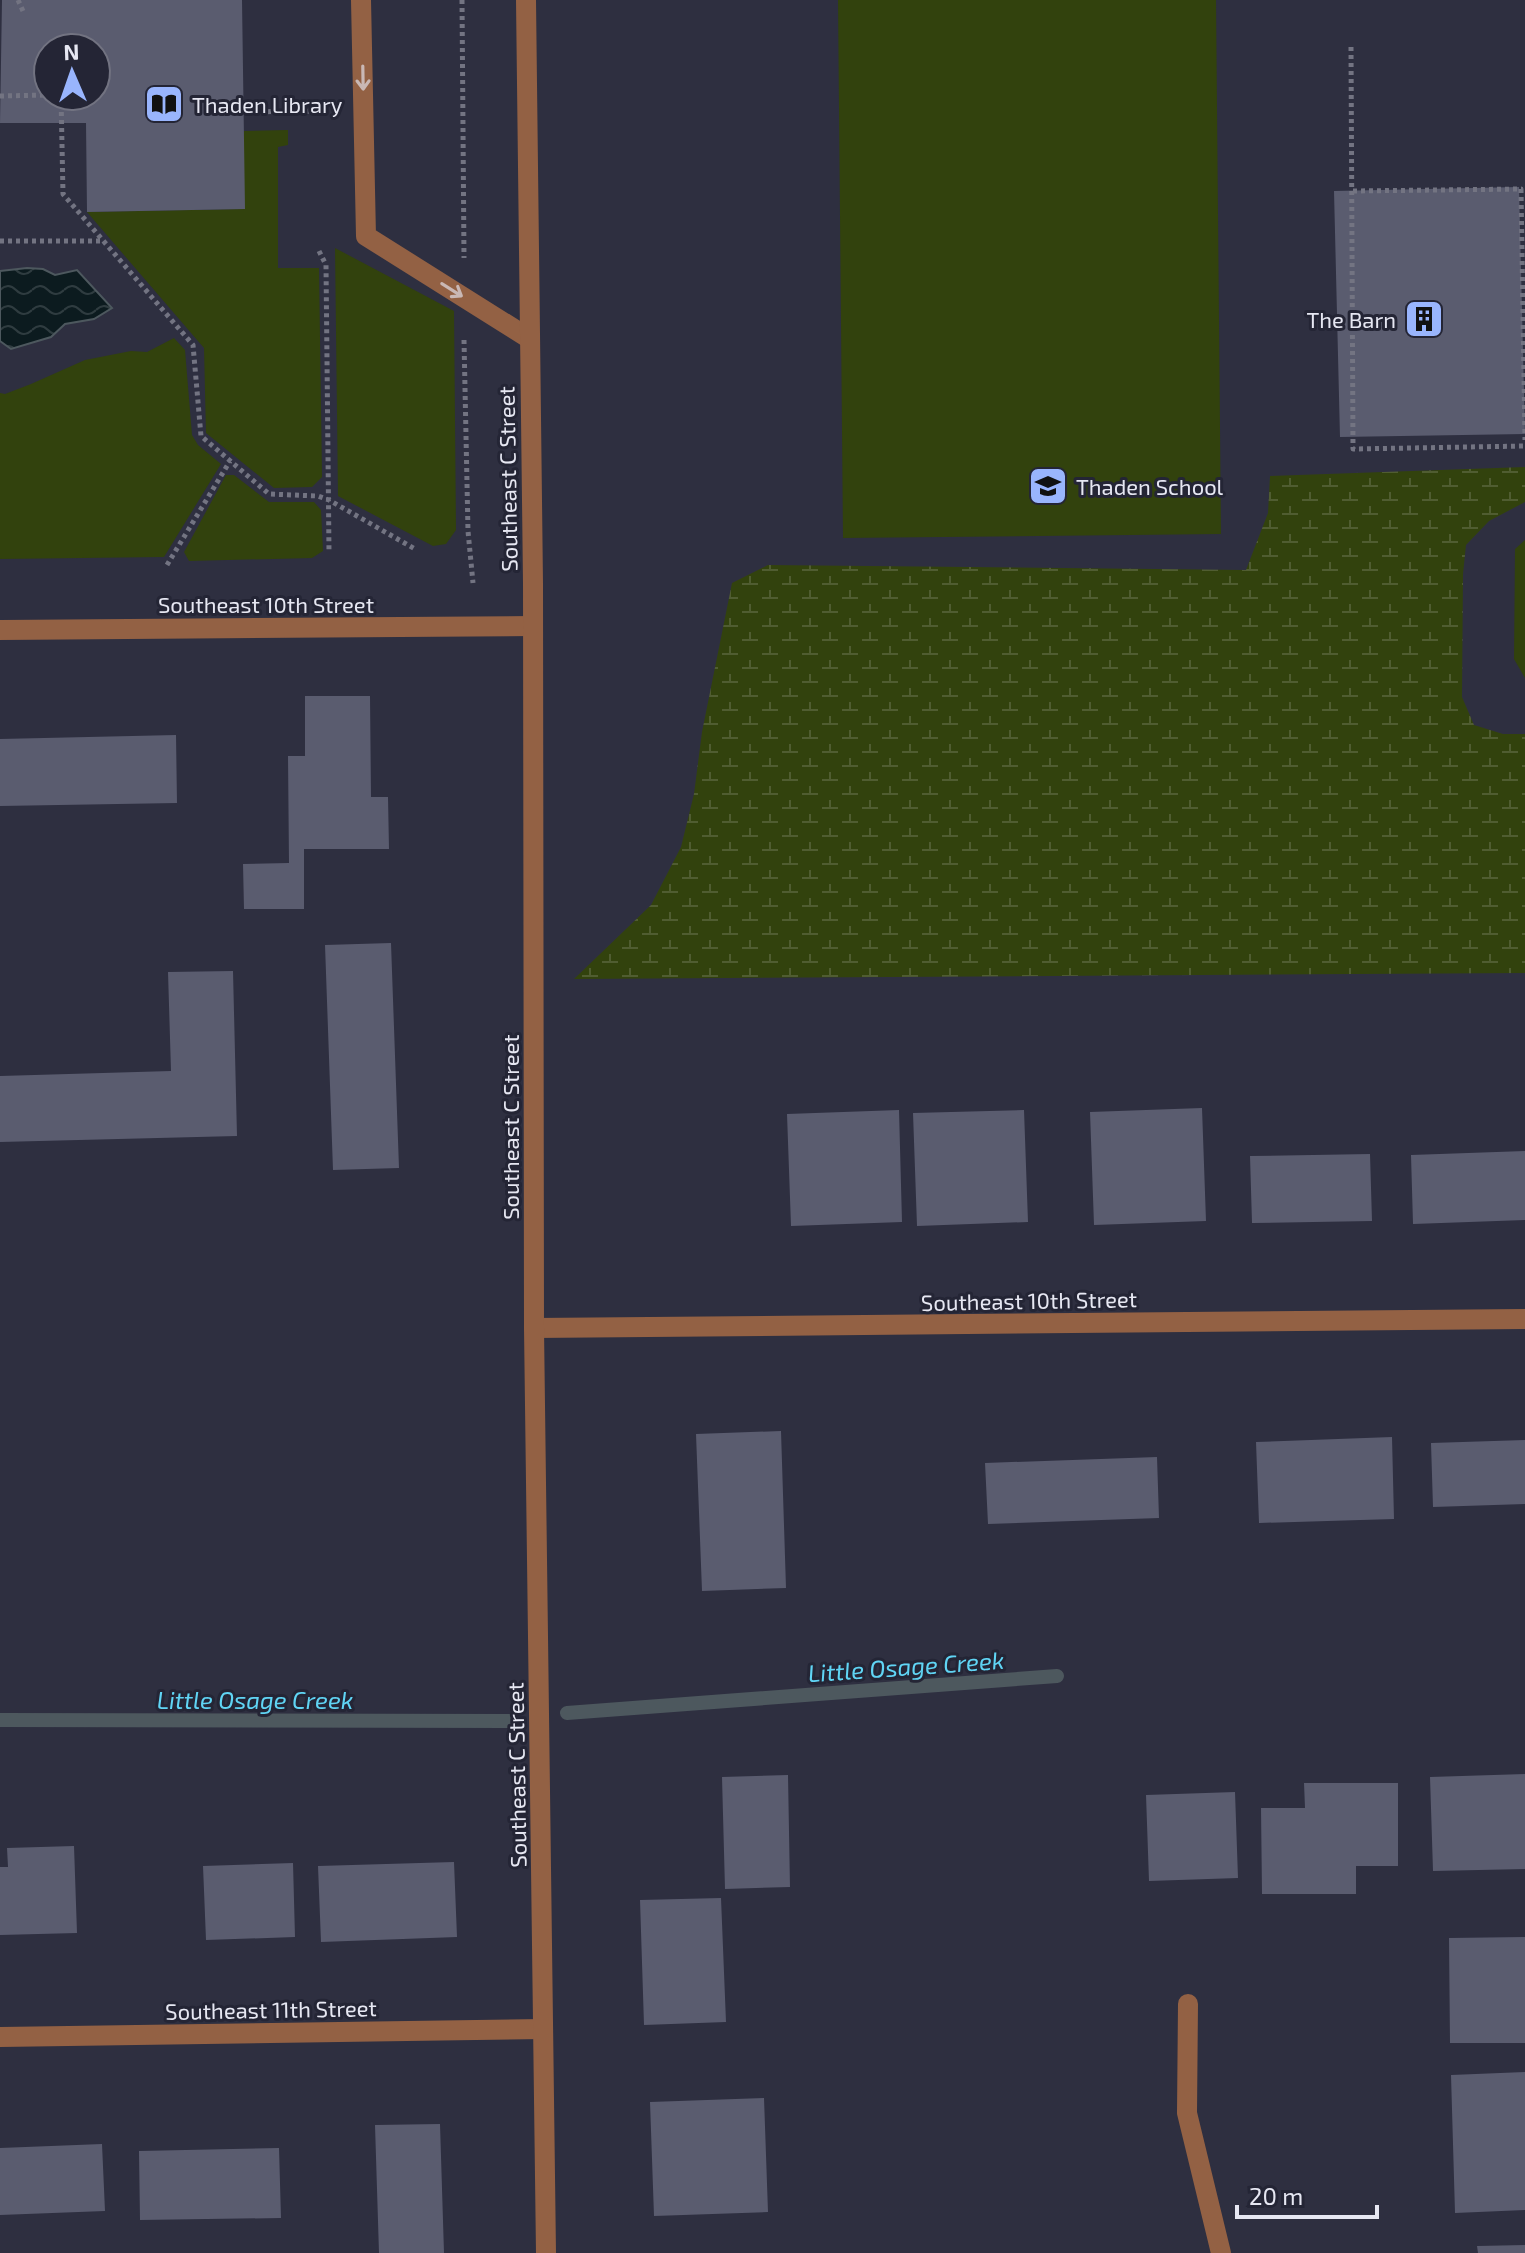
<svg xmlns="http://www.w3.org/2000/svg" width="1525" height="2253" viewBox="0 0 1525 2253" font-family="'Exo 2',sans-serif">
<defs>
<pattern id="wetland-marsh" width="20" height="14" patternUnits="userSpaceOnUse" patternTransform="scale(2)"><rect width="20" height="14" fill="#32420d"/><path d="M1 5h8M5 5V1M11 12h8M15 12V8" fill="none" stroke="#505d31"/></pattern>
<pattern id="water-waves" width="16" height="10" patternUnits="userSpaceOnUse" patternTransform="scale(2)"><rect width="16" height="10" fill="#0c1b1f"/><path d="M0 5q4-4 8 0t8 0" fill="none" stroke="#2f3c40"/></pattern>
</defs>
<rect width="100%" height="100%" fill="#2e2f40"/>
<path fill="#32420d" d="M 838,0 L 1216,0 L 1221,534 L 843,538 Z
M 288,130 L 288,145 L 278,147 L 278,268 L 319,268 L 322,477 L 312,487 L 274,488 L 206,433 L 204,348 L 87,212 L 244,209 L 244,131 Z
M 335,248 L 454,311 L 456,530 L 446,544 L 433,546 L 338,496 Z
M 174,338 L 185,350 L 192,435 L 198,445 L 221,464 L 164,557 L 0,559 L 0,393 L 5,394 L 31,384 L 85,360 L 131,351 L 147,352 Z
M 226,475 L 234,475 L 269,502 L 314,502 L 321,510 L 323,551 L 312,558 L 189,561 L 184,552 Z
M 1525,540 L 1525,678 L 1514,659 L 1515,549 Z"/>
<path fill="url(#wetland-marsh)" d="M 1525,467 L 1525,502 L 1489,521 L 1466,545 L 1463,574 L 1462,697 L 1474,725 L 1503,734 L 1525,734 L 1525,973 L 574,979 L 651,905 L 681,847 L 694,794 L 702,732 L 732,583 L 768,565 L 1246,570 L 1268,513 L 1270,476 Z"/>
<path fill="url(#water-waves)" stroke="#4d585e" stroke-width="2" d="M 27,268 L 43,269 L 55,275 L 77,270 L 112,308 L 94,319 L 65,324 L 51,337 L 11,349 L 0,341 L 0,271 Z"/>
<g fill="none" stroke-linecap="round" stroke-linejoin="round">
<path stroke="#4d585e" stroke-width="14" d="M 567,1713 L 1057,1676
M 0,1720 L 510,1721"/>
</g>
<path fill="#5a5c6f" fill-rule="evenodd" d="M 2,0 L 242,0 L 245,209 L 87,212 L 86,123 L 0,123 ZM 48,48 L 96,48 L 96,96 L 48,96 Z
M 1519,187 L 1525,434 L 1340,437 L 1334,191 Z
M 305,696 L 370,696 L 371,797 L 388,797 L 389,849 L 304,849 L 304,909 L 244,909 L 243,864 L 289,863 L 288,756 L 305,756 Z
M 176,735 L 177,803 L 0,806 L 0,739 Z
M 391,943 L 399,1168 L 333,1170 L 325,945 Z
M 233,971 L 237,1136 L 0,1142 L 0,1076 L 171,1071 L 168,972 Z
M 1202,1108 L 1206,1221 L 1094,1225 L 1090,1112 Z
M 899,1110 L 902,1222 L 791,1226 L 787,1114 Z
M 1024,1110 L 1028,1222 L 917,1226 L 913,1113 Z
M 1525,1151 L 1525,1220 L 1413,1224 L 1411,1155 Z
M 1370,1154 L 1372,1221 L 1252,1223 L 1250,1156 Z
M 781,1431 L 786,1588 L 702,1591 L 696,1434 Z
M 1392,1437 L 1394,1519 L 1259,1523 L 1256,1442 Z
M 1525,1440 L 1525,1504 L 1433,1507 L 1431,1443 Z
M 1157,1457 L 1159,1518 L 988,1524 L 985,1463 Z
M 1525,1774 L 1525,1869 L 1433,1871 L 1430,1777 Z
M 788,1775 L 790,1887 L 725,1889 L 722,1777 Z
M 1304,1783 L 1398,1783 L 1398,1866 L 1356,1866 L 1356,1894 L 1262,1894 L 1261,1808 L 1305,1808 Z
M 1235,1792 L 1238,1878 L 1149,1881 L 1146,1795 Z
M 74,1846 L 77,1933 L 0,1935 L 0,1867 L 8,1867 L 7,1848 Z
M 454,1862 L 457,1937 L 321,1942 L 318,1866 Z
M 293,1863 L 295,1937 L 206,1940 L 203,1866 Z
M 721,1898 L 726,2022 L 644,2025 L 640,1900 Z
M 1525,1937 L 1525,2043 L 1450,2043 L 1449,1938 Z
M 1525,2072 L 1525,2210 L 1455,2213 L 1451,2075 Z
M 764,2098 L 768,2212 L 654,2216 L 650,2102 Z
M 440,2124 L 444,2253 L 379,2253 L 375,2125 Z
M 102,2144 L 105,2211 L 0,2215 L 0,2148 Z
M 279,2148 L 281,2218 L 140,2220 L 139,2151 Z
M 1525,2245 L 1525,2253 L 1478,2253 L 1477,2246 Z"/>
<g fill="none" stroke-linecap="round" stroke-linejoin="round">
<path stroke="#737482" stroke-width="5" stroke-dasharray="4 4" stroke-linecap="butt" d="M 18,0 L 23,11
M 462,0 L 464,258
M 1351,47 L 1353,449 L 1525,446
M 0,96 L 48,95
M 61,96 L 63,194 L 193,345 L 201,436 L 269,494 L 318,496 L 329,500 L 415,549
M 243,112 L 317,111
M 1353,191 L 1521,189 L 1525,440
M 0,241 L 102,241
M 319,251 L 326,265 L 329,551
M 464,340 L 468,531 L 473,583
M 167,565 L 230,461"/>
<path stroke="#936144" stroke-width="20" d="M 361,0 L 366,236 L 530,339"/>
<path stroke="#936144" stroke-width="20" d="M 0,630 L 533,626
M 534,1328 L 1525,1319
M 1188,2004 L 1187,2113 L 1221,2253
M 0,2037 L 543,2029"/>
<path stroke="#936144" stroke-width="20" d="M 526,0 L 533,583 L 534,1328 L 546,2253"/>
</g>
<defs><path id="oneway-shaft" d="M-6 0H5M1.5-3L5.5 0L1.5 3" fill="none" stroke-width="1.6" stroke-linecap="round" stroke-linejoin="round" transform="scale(2)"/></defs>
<g stroke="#c9b8b5">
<use href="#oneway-shaft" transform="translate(363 78) rotate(89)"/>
<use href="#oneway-shaft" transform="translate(452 290) rotate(32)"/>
</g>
<defs>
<symbol id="library-square" viewBox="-11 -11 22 22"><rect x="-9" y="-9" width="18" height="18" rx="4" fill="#99b5fd" stroke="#242535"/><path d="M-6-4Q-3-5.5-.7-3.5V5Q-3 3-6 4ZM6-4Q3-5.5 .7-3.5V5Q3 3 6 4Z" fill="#111"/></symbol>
<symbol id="building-square" viewBox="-11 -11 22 22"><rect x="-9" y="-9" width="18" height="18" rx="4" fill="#99b5fd" stroke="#242535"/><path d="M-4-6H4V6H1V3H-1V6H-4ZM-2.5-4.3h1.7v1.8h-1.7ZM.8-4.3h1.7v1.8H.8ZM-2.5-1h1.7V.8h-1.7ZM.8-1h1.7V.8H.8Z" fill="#111"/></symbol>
<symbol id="school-square" viewBox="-11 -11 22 22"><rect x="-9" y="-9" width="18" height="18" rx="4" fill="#99b5fd" stroke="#242535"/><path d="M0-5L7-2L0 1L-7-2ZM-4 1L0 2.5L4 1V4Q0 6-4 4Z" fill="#111"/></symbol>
</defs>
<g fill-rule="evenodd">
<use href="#library-square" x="142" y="82" width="44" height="44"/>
<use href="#building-square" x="1402" y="297" width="44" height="44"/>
<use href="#school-square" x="1026" y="464" width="44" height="44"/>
</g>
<g text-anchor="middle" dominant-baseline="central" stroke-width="6" stroke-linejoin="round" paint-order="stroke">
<g font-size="22" fill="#e6e7f2" stroke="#242535" text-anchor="start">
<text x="192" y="104">Thaden Library</text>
<text x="1396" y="319" text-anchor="end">The Barn</text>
<text x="1076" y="486">Thaden School</text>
</g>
<g font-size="22" fill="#e6e7f2" stroke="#242535">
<text transform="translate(507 479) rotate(-91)">Southeast C Street</text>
<text x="266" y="604">Southeast 10th Street</text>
<text transform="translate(510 1127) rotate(-90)">Southeast C Street</text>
<text transform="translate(1029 1300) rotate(-1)">Southeast 10th Street</text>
<text transform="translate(516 1775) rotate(-91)">Southeast C Street</text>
<text transform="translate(271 2009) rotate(-1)">Southeast 11th Street</text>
</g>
<g font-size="24" font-style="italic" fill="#60d5f5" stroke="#242535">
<text transform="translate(906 1666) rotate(-4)">Little Osage Creek</text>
<text x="255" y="1699">Little Osage Creek</text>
</g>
</g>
<g transform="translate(72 72) rotate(358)"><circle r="38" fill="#242535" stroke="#727381" stroke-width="2"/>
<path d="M0-6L14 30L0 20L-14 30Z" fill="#99b5fd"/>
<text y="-12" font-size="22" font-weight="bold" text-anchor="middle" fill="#e6e7f2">N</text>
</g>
<path d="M1237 2205v12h140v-12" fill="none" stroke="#e6e7f2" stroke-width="4"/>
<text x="1249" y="2205" font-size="24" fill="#e6e7f2" stroke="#242535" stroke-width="6" paint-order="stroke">20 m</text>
</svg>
